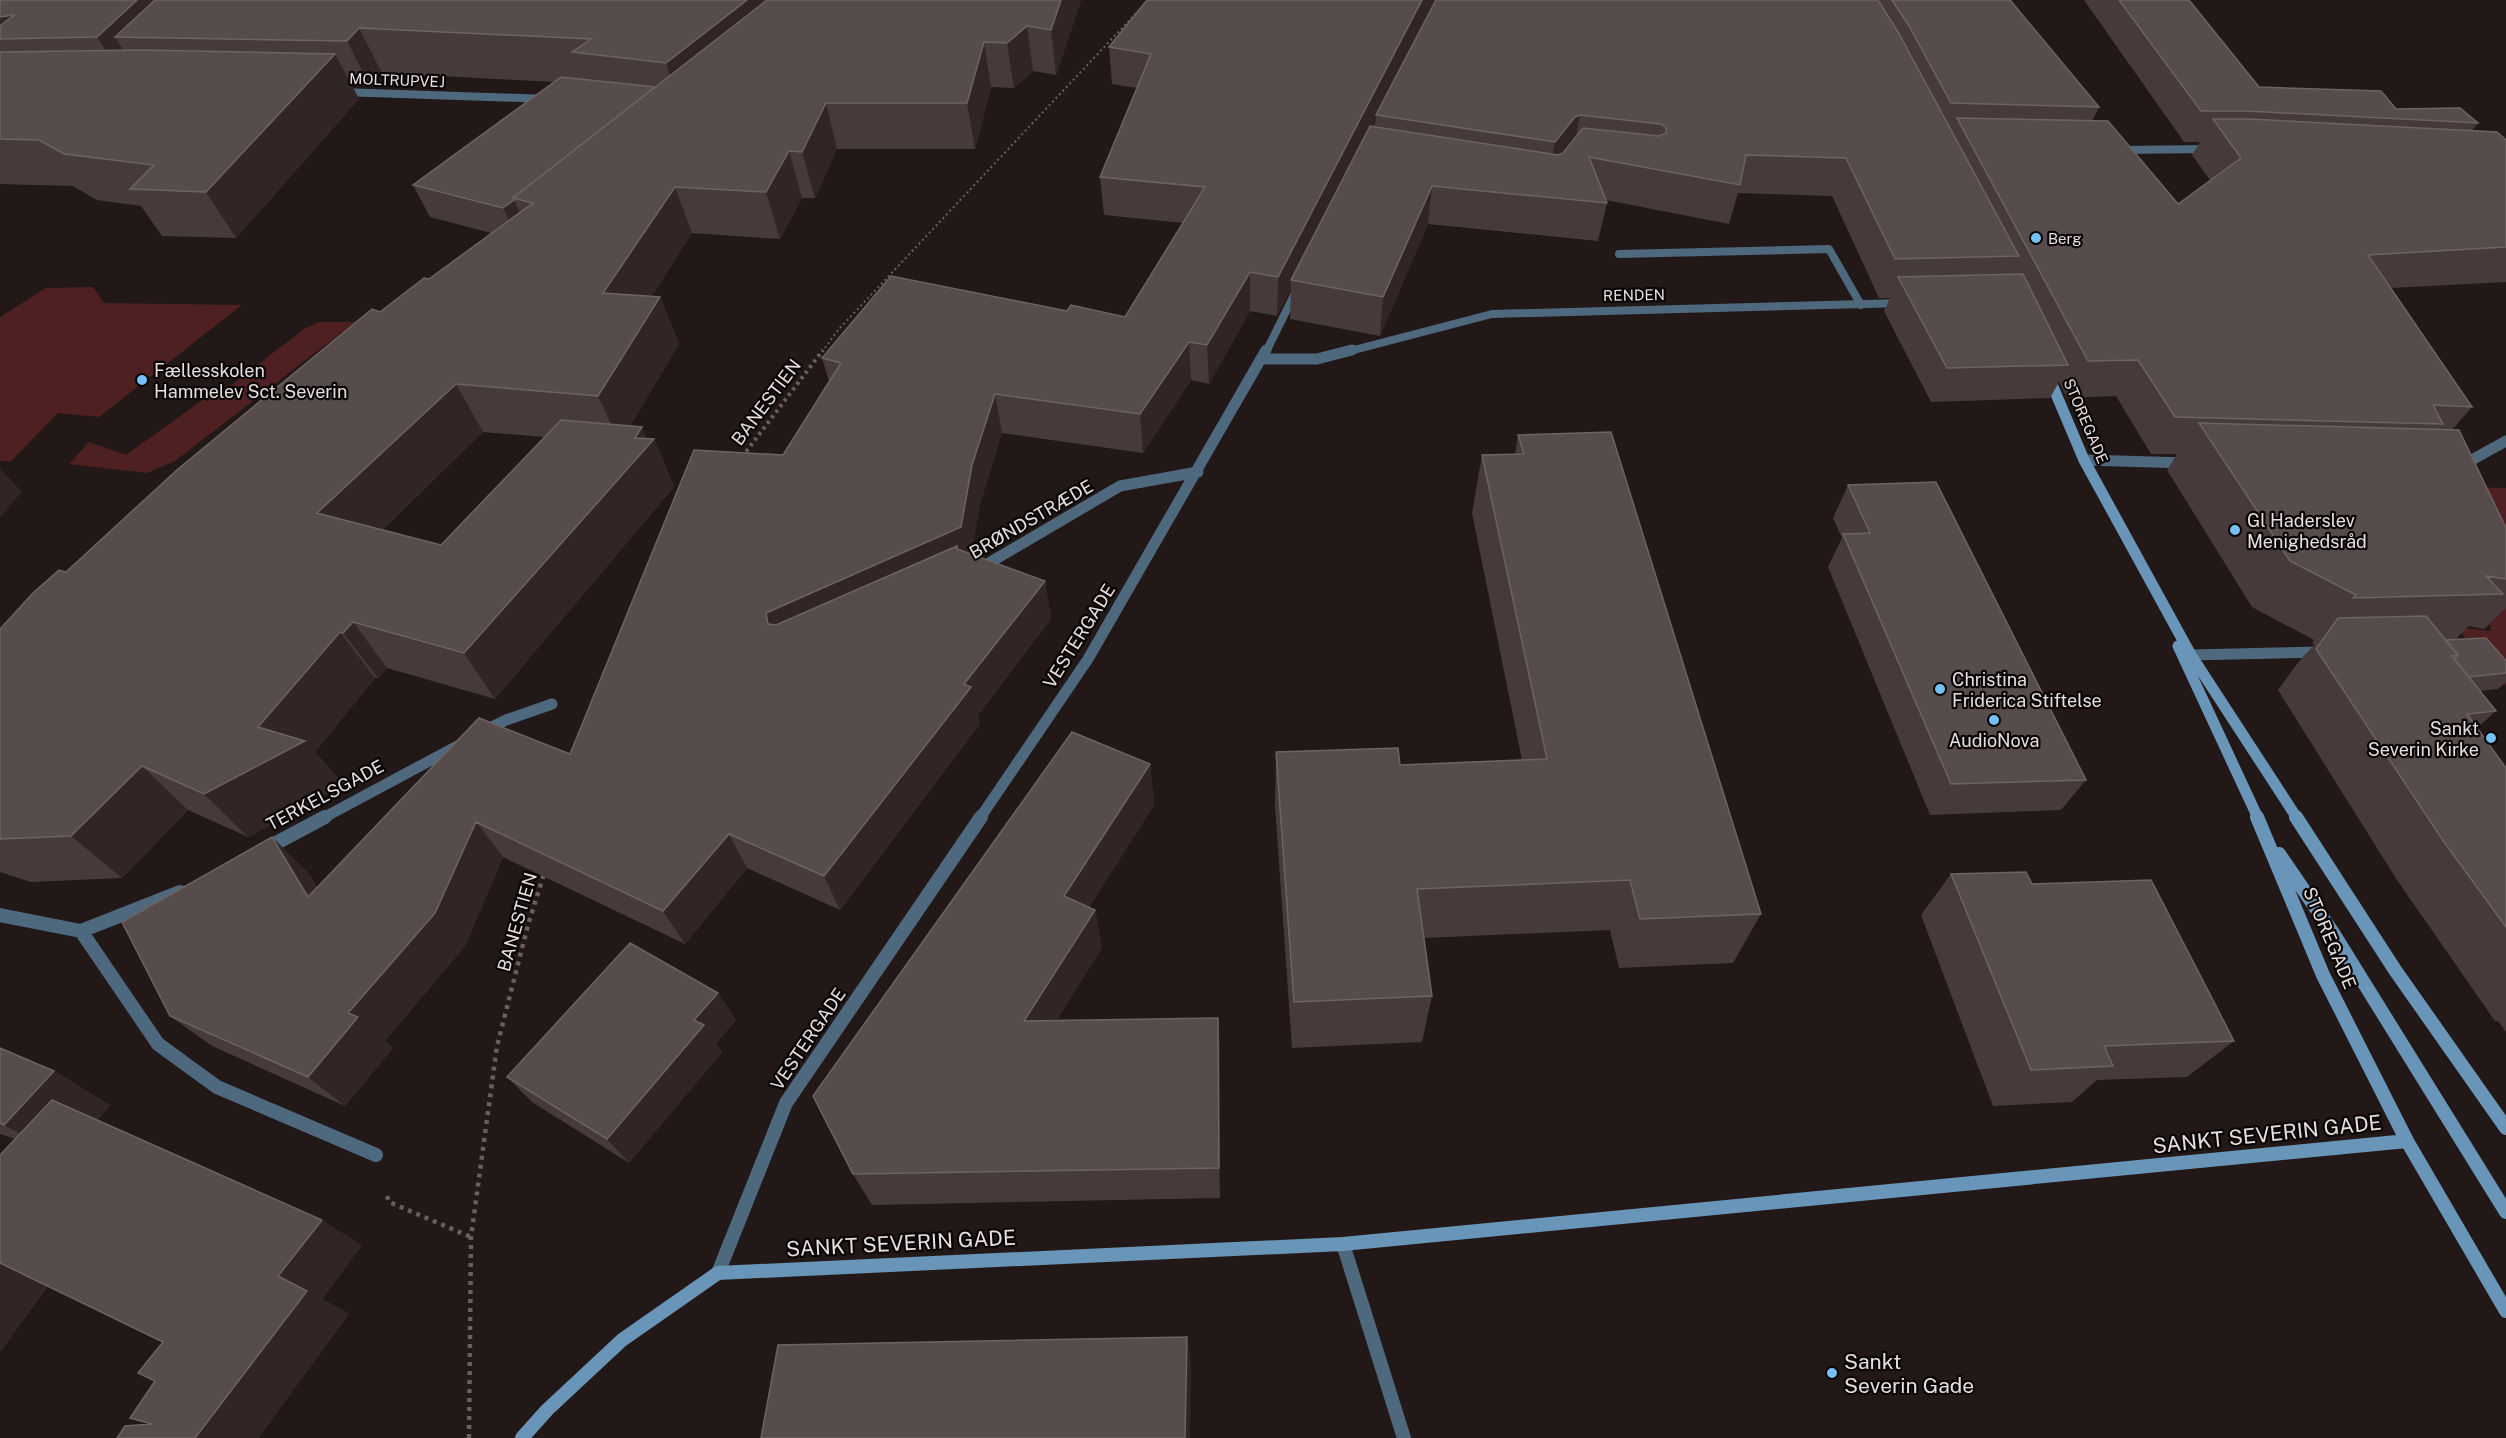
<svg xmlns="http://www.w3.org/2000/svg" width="2506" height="1438" viewBox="0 0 2506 1438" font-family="'Public Sans',sans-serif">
<rect width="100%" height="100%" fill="#231818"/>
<path fill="#4e2021" d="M 93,287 L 104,303 L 242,305 L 99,417 L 58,413 L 11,461 L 0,461 L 0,317 L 46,288 Z
M 319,322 L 355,322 L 175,461 L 147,473 L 69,464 L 89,442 L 126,455 L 219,388 L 225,390 L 304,329 Z
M 2429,486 L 2506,488 L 2506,686 L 2456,627 L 2492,631 Z"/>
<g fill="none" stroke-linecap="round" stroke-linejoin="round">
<path stroke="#695f5f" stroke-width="2" stroke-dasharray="2 3" stroke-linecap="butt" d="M 822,352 L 838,330 L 1139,10"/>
<path stroke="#695f5f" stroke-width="4" stroke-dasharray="3 4" stroke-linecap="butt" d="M 742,457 L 823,350"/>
<path stroke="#695f5f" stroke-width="4.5" stroke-dasharray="4 5" stroke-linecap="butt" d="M 387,1196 L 389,1202 L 471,1237
M 469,1438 L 471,1237 L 497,1046 L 528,925 L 544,874"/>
<path stroke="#4e697e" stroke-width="8" d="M 2118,150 L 2212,149
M 1619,254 L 1829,249 L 1861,305"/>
<path stroke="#4e697e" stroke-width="11" d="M 2084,460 L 2187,463
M 2459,467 L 2506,441
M 2191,655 L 2322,652"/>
<path stroke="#4e697e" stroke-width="8" d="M 341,92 L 549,99
M 1266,352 L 1297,289
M 1346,352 L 1492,314 L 1903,303"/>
<path stroke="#4e697e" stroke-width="11" d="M 1262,359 L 1317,359 L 1352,350
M 977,570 L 1120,486 L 1198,472
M 482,732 L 506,720 L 552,704
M 323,818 L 461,744
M 980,818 L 1088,659 L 1266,350"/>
<path stroke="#4e697e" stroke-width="14" d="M 265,849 L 325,817
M 0,915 L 81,931 L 158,1044 L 217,1087 L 376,1155
M 81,931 L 180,892
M 1343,1244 L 1404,1438
M 718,1273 L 786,1103 L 981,817"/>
<path stroke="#6996b8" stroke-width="11" d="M 2048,375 L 2084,460 L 2191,655 L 2297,818
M 2178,646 L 2258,818"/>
<path stroke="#6996b8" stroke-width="14" d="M 2257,817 L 2323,975 L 2407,1141 L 2506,1311
M 2296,817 L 2395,970 L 2506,1128
M 2279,854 L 2333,933 L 2506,1212
M 522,1438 L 547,1410 L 622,1340 L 718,1273 L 1343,1244 L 2407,1141"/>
</g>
<path fill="#463a3a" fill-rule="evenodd" d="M 0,0 L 1081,0 L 1056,75 L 1033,71 L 1014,88 L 991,87 L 975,149 L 837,149 L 815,198 L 802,198 L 780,239 L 692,233 L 652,296 L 660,297 L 679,344 L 630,426 L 647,439 L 654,439 L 674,487 L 495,699 L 387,668 L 378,678 L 375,678 L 315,752 L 344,785 L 248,837 L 188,810 L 122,878 L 31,882 L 0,872 L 0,629 L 66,572 L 380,312 L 429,279 L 491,233 L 430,217 L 413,185 L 555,82 L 382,73 L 370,86 L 352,86 L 359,99 L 236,238 L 162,236 L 141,206 L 97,200 L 73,186 L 0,184 ZM 483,432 L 545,437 L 441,545 L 382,530 Z
M 1147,0 L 2010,0 L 2099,107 L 2092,121 L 2178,204 L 2210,180 L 2192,155 L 2200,142 L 2184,142 L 2084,0 L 2189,0 L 2259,87 L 2478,123 L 2472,131 L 2506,140 L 2506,282 L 2391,288 L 2472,407 L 2452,430 L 2506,528 L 2506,608 L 2484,629 L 2469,626 L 2456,639 L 2506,661 L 2506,682 L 2498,689 L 2480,691 L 2496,711 L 2477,728 L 2506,768 L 2506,1032 L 2498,1021 L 2495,1021 L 2397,880 L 2278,690 L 2300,660 L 2315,644 L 2312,644 L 2314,640 L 2252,607 L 2167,470 L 2177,454 L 2151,454 L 2116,396 L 2067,398 L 2059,382 L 2050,398 L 1931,402 L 1884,311 L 1890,298 L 1879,298 L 1832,196 L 1738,193 L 1729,224 L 1606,200 L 1607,203 L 1598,241 L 1428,224 L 1380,336 L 1290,319 L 1291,289 L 1277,316 L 1250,311 L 1209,384 L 1191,380 L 1143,453 L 1002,433 L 980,504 L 971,554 L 1045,581 L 1051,619 L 978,715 L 980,724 L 840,910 L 747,868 L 685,944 L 503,857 L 465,946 L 385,1041 L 393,1048 L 345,1106 L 212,1046 L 170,1016 L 307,871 L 317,887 L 570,754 L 783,455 L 829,381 L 822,358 L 1067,311 L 1125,317 L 1183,223 L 1104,215 L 1100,177 L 1137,88 L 1112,84 L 1109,47 Z
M 1518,435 L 1761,914 L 1733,963 L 1619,968 L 1610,930 L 1424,938 L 1432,996 L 1422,1042 L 1292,1048 L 1275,806 L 1276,752 L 1400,765 L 1522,760 L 1472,513 L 1482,455 L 1515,455 Z
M 1848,485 L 2086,780 L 2061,810 L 1930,815 L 1828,567 L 1842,538 L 1833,518 Z
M 1150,764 L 1154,805 L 1089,907 L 1095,910 L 1102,948 L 1056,1021 L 1218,1018 L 1220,1053 L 1220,1198 L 872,1205 L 853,1174 Z
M 1951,874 L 2032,884 L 2234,1041 L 2187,1077 L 2097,1080 L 2072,1102 L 1993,1106 L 1921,915 Z
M 718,993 L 736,1020 L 716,1043 L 722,1052 L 629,1163 L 532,1102 L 507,1077 Z
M 0,1048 L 54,1071 L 110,1105 L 97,1120 L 362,1245 L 322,1299 L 349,1314 L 258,1438 L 117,1438 L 149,1424 L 130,1418 L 155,1381 L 163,1342 L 48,1286 L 0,1352 L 0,1155 L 15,1139 L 0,1134 Z"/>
<path fill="#312525" d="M 137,0 L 210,0 L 115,37 L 137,72 L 127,82 L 97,37 Z
M 747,0 L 815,0 L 681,108 L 666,63 Z
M 1061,0 L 1081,0 L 1056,75 L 1051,30 Z
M 1422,0 L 1437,0 L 1376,115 L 1376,121 L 1295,281 L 1291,280 L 1291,289 L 1277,316 L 1278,277 Z
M 14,15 L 0,39 L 0,17 Z
M 1027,26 L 1033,71 L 1014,88 L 1007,43 Z
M 359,28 L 382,73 L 370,86 L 347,41 Z
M 984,42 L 991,87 L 975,149 L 967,103 Z
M 335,54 L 359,99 L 236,238 L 206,192 Z
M 826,103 L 837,149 L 815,198 L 802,152 Z
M 1580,115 L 1573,153 L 1548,180 L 1555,142 L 1575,117 Z
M 789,151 L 802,198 L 780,239 L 766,192 Z
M 1432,186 L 1428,224 L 1380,336 L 1383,297 Z
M 675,187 L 692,233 L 624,340 L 603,293 Z
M 514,200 L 529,233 L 519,241 L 503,208 Z
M 1250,272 L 1250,311 L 1209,384 L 1207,345 Z
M 660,297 L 679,344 L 620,443 L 598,396 Z
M 1189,342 L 1191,380 L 1143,453 L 1140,414 Z
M 456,384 L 483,432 L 351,559 L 317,513 Z
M 995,394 L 1002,433 L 980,504 L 970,565 L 783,661 L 768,624 L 766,613 L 972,465 Z
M 642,427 L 649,444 L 654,439 L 674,487 L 495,699 L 464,653 L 635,438 Z
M 0,468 L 22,492 L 0,517 Z
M 1045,581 L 1051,619 L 978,715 L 980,724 L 840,910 L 824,876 L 964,684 Z
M 353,622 L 387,668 L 378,678 L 343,633 Z
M 340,632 L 375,678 L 315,752 L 344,785 L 248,837 L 204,794 L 258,727 Z
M 1150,764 L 1154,805 L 1072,935 L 1064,896 Z
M 142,766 L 188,810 L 122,878 L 71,836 Z
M 476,822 L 503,857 L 465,946 L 385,1041 L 393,1048 L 345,1106 L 308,1077 L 348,1013 Z
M 729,834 L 747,868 L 685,944 L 663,911 Z
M 272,837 L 307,871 L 343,930 L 308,897 Z
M 1095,910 L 1102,948 L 1034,1057 L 1024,1021 Z
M 718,993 L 736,1020 L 716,1043 L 722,1052 L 629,1163 L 607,1139 L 694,1020 Z
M 1218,1018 L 1220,1053 L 1220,1198 L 1219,1168 Z
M 54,1071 L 110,1105 L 64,1158 L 4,1125 Z
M 322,1220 L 362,1245 L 322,1299 L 349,1314 L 258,1438 L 195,1438 L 278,1276 Z
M 0,1262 L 49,1284 L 0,1352 Z
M 1187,1337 L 1191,1362 L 1190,1438 L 1185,1438 Z"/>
<path fill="#574c4c" stroke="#6e6363" stroke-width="1.5" d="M 0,0 L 137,0 L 97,37 L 0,39 L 0,26 L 14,15 L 0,17 Z
M 155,0 L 747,0 L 666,63 L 572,52 L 591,39 L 359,28 L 347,41 L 115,37 Z
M 767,0 L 1061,0 L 1051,30 L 1027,26 L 1007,43 L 984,42 L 967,103 L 826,103 L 802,152 L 789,151 L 766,192 L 675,187 L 603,293 L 660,297 L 598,396 L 456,384 L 317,513 L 441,545 L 561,420 L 642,427 L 635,438 L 654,439 L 464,653 L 353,622 L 343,633 L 340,632 L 258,727 L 305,741 L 204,794 L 142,766 L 71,836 L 0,839 L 0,629 L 33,593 L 59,570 L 66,572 L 178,469 L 372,309 L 380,312 L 424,278 L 429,279 L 533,203 L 513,198 Z
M 1147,0 L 1422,0 L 1278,277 L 1250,272 L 1207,345 L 1189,342 L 1140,414 L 995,394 L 972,465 L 961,527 L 766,613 L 768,624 L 776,625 L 957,546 L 957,549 L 1045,581 L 964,684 L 971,687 L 824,876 L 729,834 L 663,911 L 476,822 L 435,913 L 348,1013 L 358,1017 L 308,1077 L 170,1016 L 122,922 L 272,837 L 308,897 L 479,718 L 570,754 L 694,450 L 783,455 L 841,363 L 822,358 L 891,276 L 1067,311 L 1071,305 L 1125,317 L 1205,187 L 1100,177 L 1151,54 L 1109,47 Z
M 1436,0 L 1878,0 L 1898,32 L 2019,256 L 1895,259 L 1846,158 L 1746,155 L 1740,185 L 1589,157 L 1607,203 L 1432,186 L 1383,297 L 1291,280 L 1370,126 L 1558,155 L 1563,153 L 1583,128 L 1659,136 L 1666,133 L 1666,127 L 1661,124 L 1580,115 L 1575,117 L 1555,142 L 1376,115 Z
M 1892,0 L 2010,0 L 2099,107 L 1951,103 L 1909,26 Z
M 2119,0 L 2189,0 L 2259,87 L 2381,91 L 2396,109 L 2460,108 L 2478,123 L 2247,111 L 2201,111 Z
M 142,50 L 335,54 L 206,192 L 130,189 L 154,165 L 64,154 L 39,140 L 0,139 L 0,52 Z
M 561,77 L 655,87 L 513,198 L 514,200 L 503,208 L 413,185 Z
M 1957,118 L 2108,121 L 2178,204 L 2241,158 L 2213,119 L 2250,119 L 2497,132 L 2506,140 L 2506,247 L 2368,255 L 2472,407 L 2433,405 L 2443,424 L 2175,417 L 2138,360 L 2088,361 Z
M 2023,274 L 2068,365 L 1947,368 L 1898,277 Z
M 2199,423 L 2459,430 L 2506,528 L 2506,579 L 2486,576 L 2503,594 L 2353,598 L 2356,595 L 2290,561 Z
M 1611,432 L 1761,914 L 1640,919 L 1630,880 L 1417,889 L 1432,996 L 1294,1002 L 1276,752 L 1398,748 L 1400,765 L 1547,759 L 1482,455 L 1524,454 L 1518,435 Z
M 1936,482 L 2086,780 L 1951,784 L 1843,534 L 1870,533 L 1848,485 Z
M 2426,616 L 2458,655 L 2452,656 L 2496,711 L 2467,714 L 2506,768 L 2506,927 L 2444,842 L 2316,649 L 2338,618 Z
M 2486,638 L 2506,661 L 2506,673 L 2469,677 L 2454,659 L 2458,655 L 2445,640 Z
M 1072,732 L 1150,764 L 1064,896 L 1095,910 L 1024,1021 L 1218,1018 L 1219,1168 L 853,1174 L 813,1096 Z
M 2026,872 L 2032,884 L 2151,880 L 2234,1041 L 2104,1046 L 2113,1066 L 2031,1070 L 1951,874 Z
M 630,943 L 718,993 L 694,1020 L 704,1025 L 607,1139 L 507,1077 Z
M 0,1048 L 54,1071 L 4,1125 L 0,1123 Z
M 52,1100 L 322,1220 L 278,1276 L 307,1291 L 195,1438 L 117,1438 L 125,1426 L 152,1424 L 130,1418 L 155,1381 L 138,1373 L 163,1342 L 0,1263 L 0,1155 Z
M 1187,1337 L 1185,1438 L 761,1438 L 778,1345 Z"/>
<g fill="#75c0f6" stroke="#090505" stroke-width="2">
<circle cx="2036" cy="238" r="6"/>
<circle cx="142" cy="380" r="6"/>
<circle cx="2235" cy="530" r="6"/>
<circle cx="1940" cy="689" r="6"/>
<circle cx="1994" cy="720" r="6"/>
<circle cx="2491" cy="738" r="6"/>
<circle cx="1832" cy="1373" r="6"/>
</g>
<g text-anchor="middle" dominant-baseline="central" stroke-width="4.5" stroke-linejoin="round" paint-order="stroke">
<g font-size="15" fill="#e7dfdf" stroke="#090505">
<text transform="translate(397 80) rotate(2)">MOLTRUPVEJ</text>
<text transform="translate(1634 295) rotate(-1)">RENDEN</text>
<text transform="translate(2086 421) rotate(67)">STOREGADE</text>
</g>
<g font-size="15" fill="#e7dfdf" stroke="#090505" text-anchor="start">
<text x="2048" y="238">Berg</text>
</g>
<g font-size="18" fill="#e7dfdf" stroke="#090505" text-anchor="start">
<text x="154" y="370">Fællesskolen<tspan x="154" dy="21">Hammelev Sct. Severin</tspan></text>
<text x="2247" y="520">Gl Haderslev<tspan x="2247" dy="21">Menighedsråd</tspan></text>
<text x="1952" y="679">Christina<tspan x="1952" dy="21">Friderica Stiftelse</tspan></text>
<text x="2479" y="728" text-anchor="end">Sankt<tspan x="2479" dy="21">Severin Kirke</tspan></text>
<text x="1994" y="740" text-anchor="middle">AudioNova</text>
</g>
<g font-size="18" fill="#e7dfdf" stroke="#090505">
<text transform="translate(766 402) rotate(-53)">BANESTIEN</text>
<text transform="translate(1031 519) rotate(-30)">BRØNDSTRÆDE</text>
<text transform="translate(1079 636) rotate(-58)">VESTERGADE</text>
<text transform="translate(325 795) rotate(-28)">TERKELSGADE</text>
<text transform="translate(517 922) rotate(-74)">BANESTIEN</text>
<text transform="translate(2330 938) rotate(67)">STOREGADE</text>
<text transform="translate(808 1039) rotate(-56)">VESTERGADE</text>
</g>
<g font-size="21" fill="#e7dfdf" stroke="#090505">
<text transform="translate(2267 1134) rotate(-6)">SANKT SEVERIN GADE</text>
<text transform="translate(901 1243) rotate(-3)">SANKT SEVERIN GADE</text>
</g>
<g font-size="21" fill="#e7dfdf" stroke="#090505" text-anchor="start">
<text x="1844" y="1361">Sankt<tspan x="1844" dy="24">Severin Gade</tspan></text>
</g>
</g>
</svg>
